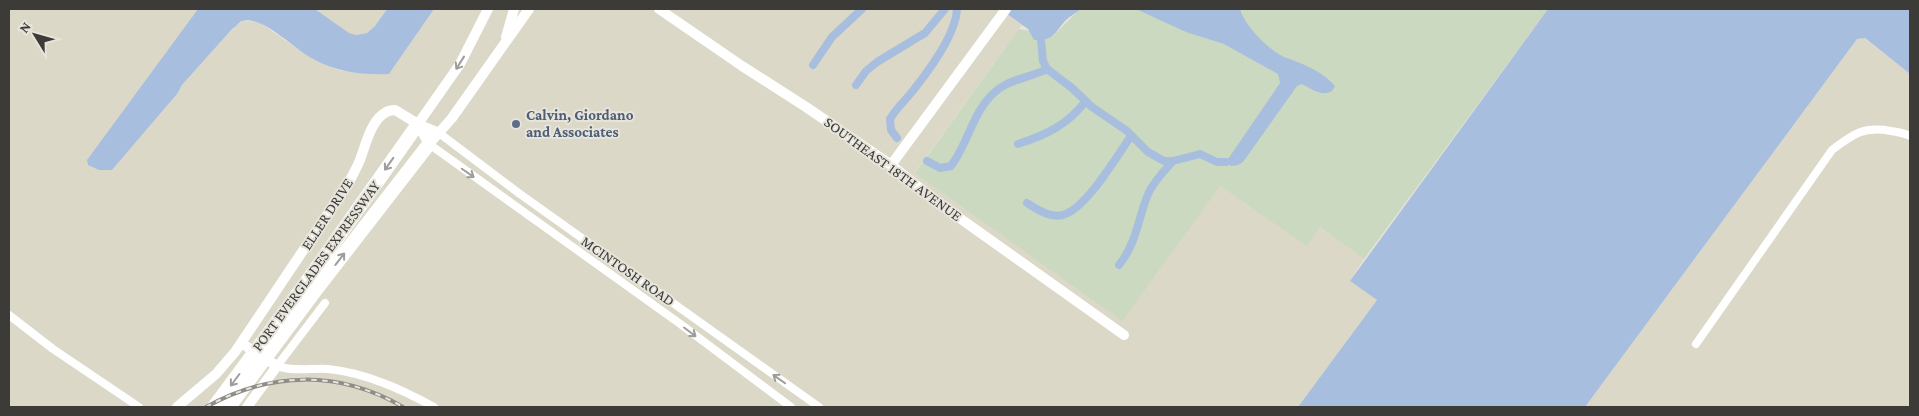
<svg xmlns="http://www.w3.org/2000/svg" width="1919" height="416" viewBox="0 0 1919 416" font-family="'Crimson Pro',serif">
<rect width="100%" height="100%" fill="#e6e4db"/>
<path fill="#dcd8c8" d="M 9,9 L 198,9 L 88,160 L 112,170 L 177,94 L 182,85 L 233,28 L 243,21 L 259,22 L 312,59 L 342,71 L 389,74 L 434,9 L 1000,9 L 1022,25 L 915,172 L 1220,186 L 1307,245 L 1320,227 L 1364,259 L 1350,281 L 1377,300 L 1298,407 L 9,407 Z
M 315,9 L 387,9 L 375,26 L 367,33 L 356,35 L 349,33 Z
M 1864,38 L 1910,74 L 1910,407 L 1585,407 L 1857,39 Z"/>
<path fill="#cad9bf" d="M 1080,9 L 1548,9 L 1364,259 L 1320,227 L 1307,246 L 1220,186 L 1122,321 L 915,173 L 1019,29 L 1053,36 Z"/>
<path fill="#a8bedf" d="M 198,9 L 315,9 L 349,33 L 356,35 L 367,33 L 375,26 L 387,9 L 434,9 L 389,74 C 362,75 337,72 313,59 C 295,50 263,15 242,21 C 239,22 236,27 233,28 L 182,85 L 177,94 L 112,170 L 99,170 L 88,165 L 87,160 Z
M 1000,9 L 1081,9 C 1076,13 1070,16 1065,21 C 1053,35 1054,40 1034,40 L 1028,29 Z
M 1136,9 L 1240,9 C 1244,25 1269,50 1284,57 C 1303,64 1321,70 1335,86 L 1332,91 C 1321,97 1312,89 1302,84 L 1297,86 L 1243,162 L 1238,165 L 1231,166 L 1226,162 L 1280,83 L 1278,74 L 1224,44 L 1186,32 Z
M 1548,9 L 1910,9 L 1910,74 L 1865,38 L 1857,39 L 1585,407 L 1298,407 L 1377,300 L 1350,281 Z"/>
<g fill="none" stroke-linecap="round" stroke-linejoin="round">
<path stroke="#a8bedf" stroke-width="8" d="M 1041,40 L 1043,61 L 1047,69 L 1072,88 L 1092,107 L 1127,131 L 1148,152 L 1164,161 L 1173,161 L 1200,154 L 1217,162 L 1226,162
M 813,65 L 832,37 L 862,9
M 856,85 L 866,71 L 877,62 L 925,33 L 945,9
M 897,138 L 891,130 L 890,119 C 897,107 907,99 915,88 C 930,69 956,33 957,9
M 1018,144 C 1046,135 1067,125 1085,102
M 927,161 L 940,168 L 951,166 C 970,141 973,107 1000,88 C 1014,78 1032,77 1047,69
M 1027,203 C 1038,210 1050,218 1063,215 C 1086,209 1117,156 1131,136
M 1119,265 C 1137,243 1138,217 1149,192 C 1155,180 1165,170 1173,161"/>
<path stroke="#fff" stroke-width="8" d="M 439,133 L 520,194 L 819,407
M 429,144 L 679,323 L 791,407
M 325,303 L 277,366 C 292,372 312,368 328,369 C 366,373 401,389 434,407
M 9,315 L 53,349 L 139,407
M 1696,344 L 1832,150 C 1853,134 1863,126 1891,131 C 1898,132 1904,133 1910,136"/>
<path stroke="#fff" stroke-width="10" d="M 659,9 L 742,66 L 806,107 L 891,165 L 937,202 L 1124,335
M 506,37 L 514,9
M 418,124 L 429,144 L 452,118 L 529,9
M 418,124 L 460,64 L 488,9
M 891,165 L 1006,9
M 241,343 L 277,366 L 247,407
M 177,407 L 216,374 L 235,352 L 347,185 C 352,177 356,169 360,160 C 366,144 373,110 395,110 L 418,124 L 439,133"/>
<path stroke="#fff" stroke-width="14" d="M 214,407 L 305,284 L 418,124
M 229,407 L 315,291 L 429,144"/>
<defs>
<path id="rail" d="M 206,407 C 271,371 339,370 403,407"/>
</defs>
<use href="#rail" stroke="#8f8d87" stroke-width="4"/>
<use href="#rail" stroke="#e6e4db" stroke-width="2" stroke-dasharray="5.5" stroke-linecap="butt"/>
</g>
<defs><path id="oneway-shaft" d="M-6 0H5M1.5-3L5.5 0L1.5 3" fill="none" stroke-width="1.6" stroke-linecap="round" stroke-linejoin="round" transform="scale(1.25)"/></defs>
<g stroke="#9e9d9b">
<use href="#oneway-shaft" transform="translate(460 63) rotate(122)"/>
<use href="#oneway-shaft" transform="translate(389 164) rotate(125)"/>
<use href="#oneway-shaft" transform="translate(468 173) rotate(35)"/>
<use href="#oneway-shaft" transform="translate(340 259) rotate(-52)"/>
<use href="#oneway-shaft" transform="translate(690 332) rotate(37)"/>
<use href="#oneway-shaft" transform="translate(779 379) rotate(-145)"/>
<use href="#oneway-shaft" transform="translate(235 380) rotate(127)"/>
</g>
<circle fill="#5c6f8a" stroke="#e6e4db" stroke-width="2" cx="516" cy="124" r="5"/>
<g text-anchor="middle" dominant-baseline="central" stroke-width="4" stroke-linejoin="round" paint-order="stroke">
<g font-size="15" font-weight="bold" fill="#4e5e75" stroke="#e6e4db" text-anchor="start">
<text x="526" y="115">Calvin, Giordano<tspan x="526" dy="17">and Associates</tspan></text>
</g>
<g font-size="15" fill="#3c3b37" stroke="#e6e4db">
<text transform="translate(893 169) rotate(36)">SOUTHEAST 18TH AVENUE</text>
<text transform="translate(327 214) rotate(-57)">ELLER DRIVE</text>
<text transform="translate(316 266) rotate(-54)">PORT EVERGLADES EXPRESSWAY</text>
<text transform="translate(628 271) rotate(35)">MCINTOSH ROAD</text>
</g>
</g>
<rect width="1919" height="416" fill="none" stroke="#3c3b37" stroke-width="20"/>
<g transform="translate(35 35) rotate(307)" stroke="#e6e4db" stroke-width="4" paint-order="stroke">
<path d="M0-4L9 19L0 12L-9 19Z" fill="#3c3b37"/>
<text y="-8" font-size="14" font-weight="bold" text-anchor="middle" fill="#3c3b37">N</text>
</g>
</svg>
